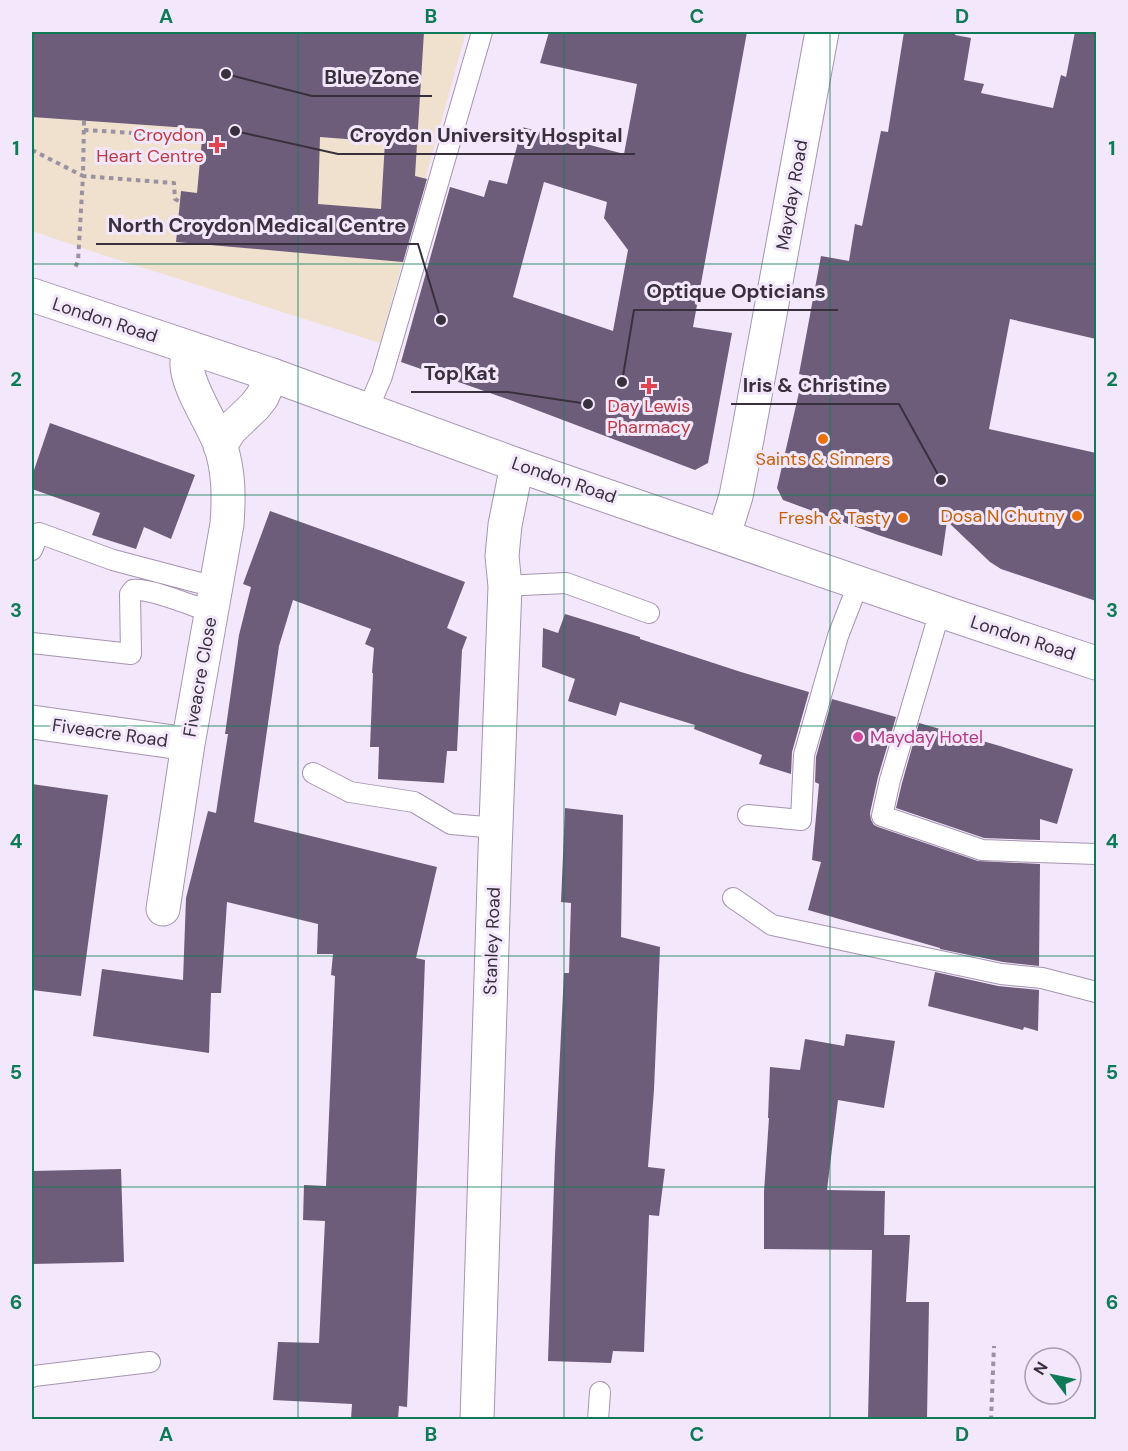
<svg xmlns="http://www.w3.org/2000/svg" width="1128" height="1451" viewBox="0 0 1128 1451" font-family="'DM Sans',sans-serif">
<rect width="100%" height="100%" fill="#f3e8fb"/>
<path fill="#f0e0ce" d="M 32,32 L 466,32 L 380,343 L 103,255 L 32,231 Z"/>
<path fill="#6e5d7a" fill-rule="evenodd" d="M 32,32 L 424,32 L 415,176 L 427,179 L 403,262 L 176,242 L 181,191 L 197,193 L 203,129 L 32,117 ZM 320,137 L 385,142 L 381,209 L 318,204 Z
M 549,32 L 747,32 L 693,327 L 732,333 L 708,463 L 695,470 L 510,400 L 401,362 L 450,187 L 484,197 L 489,180 L 507,184 L 522,127 L 624,154 L 637,84 L 540,63 ZM 544,182 L 607,202 L 604,218 L 628,250 L 613,331 L 513,297 Z
M 904,32 L 956,32 L 955,35 L 971,38 L 964,80 L 984,84 L 981,93 L 1053,108 L 1061,75 L 1066,77 L 1075,32 L 1096,32 L 1096,339 L 1010,319 L 989,429 L 1096,453 L 1096,601 L 1001,569 L 990,562 L 947,521 L 942,556 L 878,535 L 783,500 L 777,488 L 803,375 L 799,374 L 821,256 L 849,261 L 855,224 L 862,226 L 881,131 L 888,132 Z
M 50,423 L 195,475 L 171,539 L 144,527 L 136,549 L 92,535 L 100,513 L 32,489 L 32,476 Z
M 270,511 L 390,554 L 465,582 L 447,628 L 467,637 L 462,650 L 457,751 L 447,751 L 444,783 L 378,779 L 379,747 L 370,747 L 373,673 L 372,673 L 374,648 L 365,644 L 371,629 L 293,600 L 279,646 L 254,822 L 437,867 L 416,958 L 425,960 L 417,1178 L 407,1407 L 399,1406 L 398,1419 L 351,1419 L 352,1404 L 273,1400 L 278,1342 L 319,1343 L 325,1221 L 303,1220 L 304,1185 L 326,1186 L 335,976 L 331,975 L 333,954 L 317,954 L 318,924 L 227,902 L 221,993 L 211,993 L 209,1053 L 93,1036 L 102,969 L 183,980 L 186,898 L 208,811 L 216,813 L 228,734 L 225,734 L 239,635 L 251,587 L 243,584 Z
M 565,614 L 640,637 L 640,639 L 741,672 L 809,692 L 792,752 L 791,774 L 759,764 L 762,755 L 694,729 L 695,725 L 620,702 L 616,716 L 568,701 L 575,679 L 542,667 L 543,628 L 558,633 Z
M 832,699 L 896,717 L 878,777 L 870,813 L 871,820 L 874,825 L 878,827 L 978,861 L 1040,864 L 1039,966 L 1003,962 L 940,949 L 940,948 L 808,910 L 821,862 L 812,860 L 819,784 L 815,782 L 816,757 Z
M 919,723 L 1000,746 L 1073,769 L 1057,824 L 1040,819 L 1040,840 L 984,838 L 896,808 L 902,783 Z
M 32,784 L 108,795 L 81,996 L 32,990 Z
M 565,808 L 623,815 L 621,937 L 660,947 L 654,1090 L 648,1167 L 665,1169 L 659,1216 L 649,1215 L 644,1352 L 613,1351 L 611,1363 L 548,1361 L 555,1155 L 564,973 L 569,973 L 571,903 L 561,902 Z
M 935,972 L 998,986 L 1039,990 L 1038,1031 L 1024,1027 L 1023,1030 L 928,1006 Z
M 846,1034 L 895,1041 L 884,1108 L 838,1100 L 827,1190 L 885,1191 L 884,1235 L 910,1235 L 906,1302 L 929,1302 L 927,1419 L 868,1419 L 872,1250 L 764,1249 L 764,1192 L 769,1118 L 768,1118 L 770,1067 L 800,1070 L 805,1039 L 844,1046 Z
M 121,1169 L 124,1262 L 32,1264 L 32,1171 Z"/>
<g fill="none" stroke-linecap="round" stroke-linejoin="round">
<defs>
<path id="lane" d="M 368,409 L 382,376 L 482,32
M 32,550 L 39,533 L 113,560 L 215,587
M 505,586 L 566,583 L 649,613
M 940,611 L 890,780 L 882,816 L 982,850 L 1096,854
M 32,643 L 131,654 L 130,594 L 133,590 C 150,588 193,606 211,612
M 313,773 L 350,792 L 414,802 L 451,824 L 496,828
M 748,815 L 801,820 L 804,755 L 838,636 L 859,582
M 733,898 L 772,925 L 1001,974 L 1042,978 L 1096,992
M 32,1377 L 34,1376 L 150,1362
M 598,1420 L 600,1392"/>
<path id="street" d="M 220,446 L 230,430 L 255,406 L 262,397 L 272,375
M 724,535 L 736,496 L 745,450 L 822,32
M 32,722 L 188,744
M 163,909 L 188,744 L 227,524 C 229,496 229,471 220,444 C 212,423 185,383 187,362 C 187,357 189,352 190,348
M 477,1420 L 495,851 L 505,586 L 502,556 L 505,525 L 517,465"/>
<path id="primary" d="M 32,295 L 272,375 L 517,465 L 955,616 L 1096,663"/>
</defs>
<use href="#lane" stroke="#a694b2" stroke-width="22"/>
<use href="#street" stroke="#a694b2" stroke-width="35"/>
<use href="#primary" stroke="#a694b2" stroke-width="35"/>
<path stroke="#9a91a1" stroke-width="4" stroke-dasharray="4.5 4.5" stroke-linecap="butt" d="M 84,121 L 83,176 L 174,183 L 175,199 L 180,202
M 84,130 L 202,137
M 32,150 L 83,176 L 78,261 L 75,268
M 991,1420 L 994,1346"/>
<use href="#lane" stroke="#fff" stroke-width="20"/>
<use href="#street" stroke="#fff" stroke-width="33"/>
<use href="#primary" stroke="#fff" stroke-width="33"/>
</g>
<path fill="none" stroke="#0e7b56" stroke-width="1.5" stroke-opacity="0.55" d="M 298,32 L 298,1420M 564,32 L 564,1420M 830,32 L 830,1420M 32,264 L 1096,264M 32,495 L 1096,495M 32,726 L 1096,726M 32,956 L 1096,956M 32,1187 L 1096,1187"/>
<g fill="#e0444e" stroke="#f3e8fb" stroke-width="2">
<path d="M214 136h6v6h6v6h-6v6h-6v-6h-6v-6h6z"/>
<path d="M646 377h6v6h6v6h-6v6h-6v-6h-6v-6h6z"/>
</g>
<g fill="#e8710a" stroke="#f3e8fb" stroke-width="2">
<circle cx="823" cy="439" r="6"/>
<circle cx="1077" cy="516" r="6"/>
<circle cx="903" cy="518" r="6"/>
</g>
<circle fill="#d1479c" stroke="#f3e8fb" stroke-width="2" cx="858" cy="737" r="6"/>
<g text-anchor="middle" dominant-baseline="central" stroke-width="6" stroke-linejoin="round" paint-order="stroke">
<g font-size="18" fill="#be3a42" stroke="#f3e8fb" text-anchor="end">
<text x="204" y="135">Croydon<tspan x="204" dy="21">Heart Centre</tspan></text>
<text x="649" y="406" text-anchor="middle">Day Lewis<tspan x="649" dy="21">Pharmacy</tspan></text>
</g>
<g font-size="18" fill="#38303d" stroke="#f3e8fb">
<text transform="translate(792 195) rotate(-80)">Mayday Road</text>
<text transform="translate(105 320) rotate(18)">London Road</text>
<text transform="translate(564 480) rotate(19)">London Road</text>
<text transform="translate(1023 638) rotate(18)">London Road</text>
<text transform="translate(200 677) rotate(-80)">Fiveacre Close</text>
<text transform="translate(110 733) rotate(8)">Fiveacre Road</text>
<text transform="translate(492 941) rotate(-88)">Stanley Road</text>
</g>
<g font-size="18" fill="#c56008" stroke="#f3e8fb" text-anchor="end">
<text x="823" y="459" text-anchor="middle">Saints &amp; Sinners</text>
<text x="1065" y="516">Dosa N Chutny</text>
<text x="891" y="518">Fresh &amp; Tasty</text>
</g>
<g font-size="18" fill="#b23c85" stroke="#f3e8fb" text-anchor="start">
<text x="870" y="737">Mayday Hotel</text>
</g>
</g>
<path fill="none" stroke="#38303d" stroke-width="2" d="M226 74L312 96H432M235 131L338 154H635M441 320L418 244H96M622 382L634 310H838M588 404L508 392H411M941 480L899 404H731"/>
<g fill="#38303d" stroke="#f3e8fb" stroke-width="2">
<circle cx="226" cy="74" r="6"/>
<circle cx="235" cy="131" r="6"/>
<circle cx="441" cy="320" r="6"/>
<circle cx="622" cy="382" r="6"/>
<circle cx="588" cy="404" r="6"/>
<circle cx="941" cy="480" r="6"/>
</g>
<g font-size="20" text-anchor="middle" font-weight="bold" fill="#38303d" stroke="#f3e8fb" stroke-width="6" stroke-linejoin="round" paint-order="stroke">
<text x="372" y="84">Blue Zone</text>
<text x="486" y="142">Croydon University Hospital</text>
<text x="257" y="232">North Croydon Medical Centre</text>
<text x="736" y="298">Optique Opticians</text>
<text x="460" y="380">Top Kat</text>
<text x="815" y="392">Iris &amp; Christine</text>
</g>
<rect width="1128" height="1451" fill="none" stroke="#f3e8fb" stroke-width="66"/>
<g transform="translate(1053 1376) rotate(302)"><circle r="28" fill="#f3e8fb" stroke="#a89eaf" stroke-width="1.5"/>
<path d="M0-4.5L10 22L0 15L-10 22Z" fill="#0e7b56"/>
<text y="-9" font-size="16" font-weight="bold" text-anchor="middle" fill="#38303d">N</text>
</g>
<rect x="33" y="33" width="1062" height="1385" fill="none" stroke="#0e7b56" stroke-width="2"/>
<g font-size="20" text-anchor="middle" font-weight="bold" fill="#0e7b56">
<text x="166" y="23">A</text>
<text x="431" y="23">B</text>
<text x="697" y="23">C</text>
<text x="962" y="23">D</text>
<text x="16" y="155">1</text>
<text x="1112" y="155">1</text>
<text x="16" y="386">2</text>
<text x="1112" y="386">2</text>
<text x="16" y="617">3</text>
<text x="1112" y="617">3</text>
<text x="16" y="848">4</text>
<text x="1112" y="848">4</text>
<text x="16" y="1079">5</text>
<text x="1112" y="1079">5</text>
<text x="16" y="1309">6</text>
<text x="1112" y="1309">6</text>
<text x="166" y="1441">A</text>
<text x="431" y="1441">B</text>
<text x="697" y="1441">C</text>
<text x="962" y="1441">D</text>
</g>
</svg>
